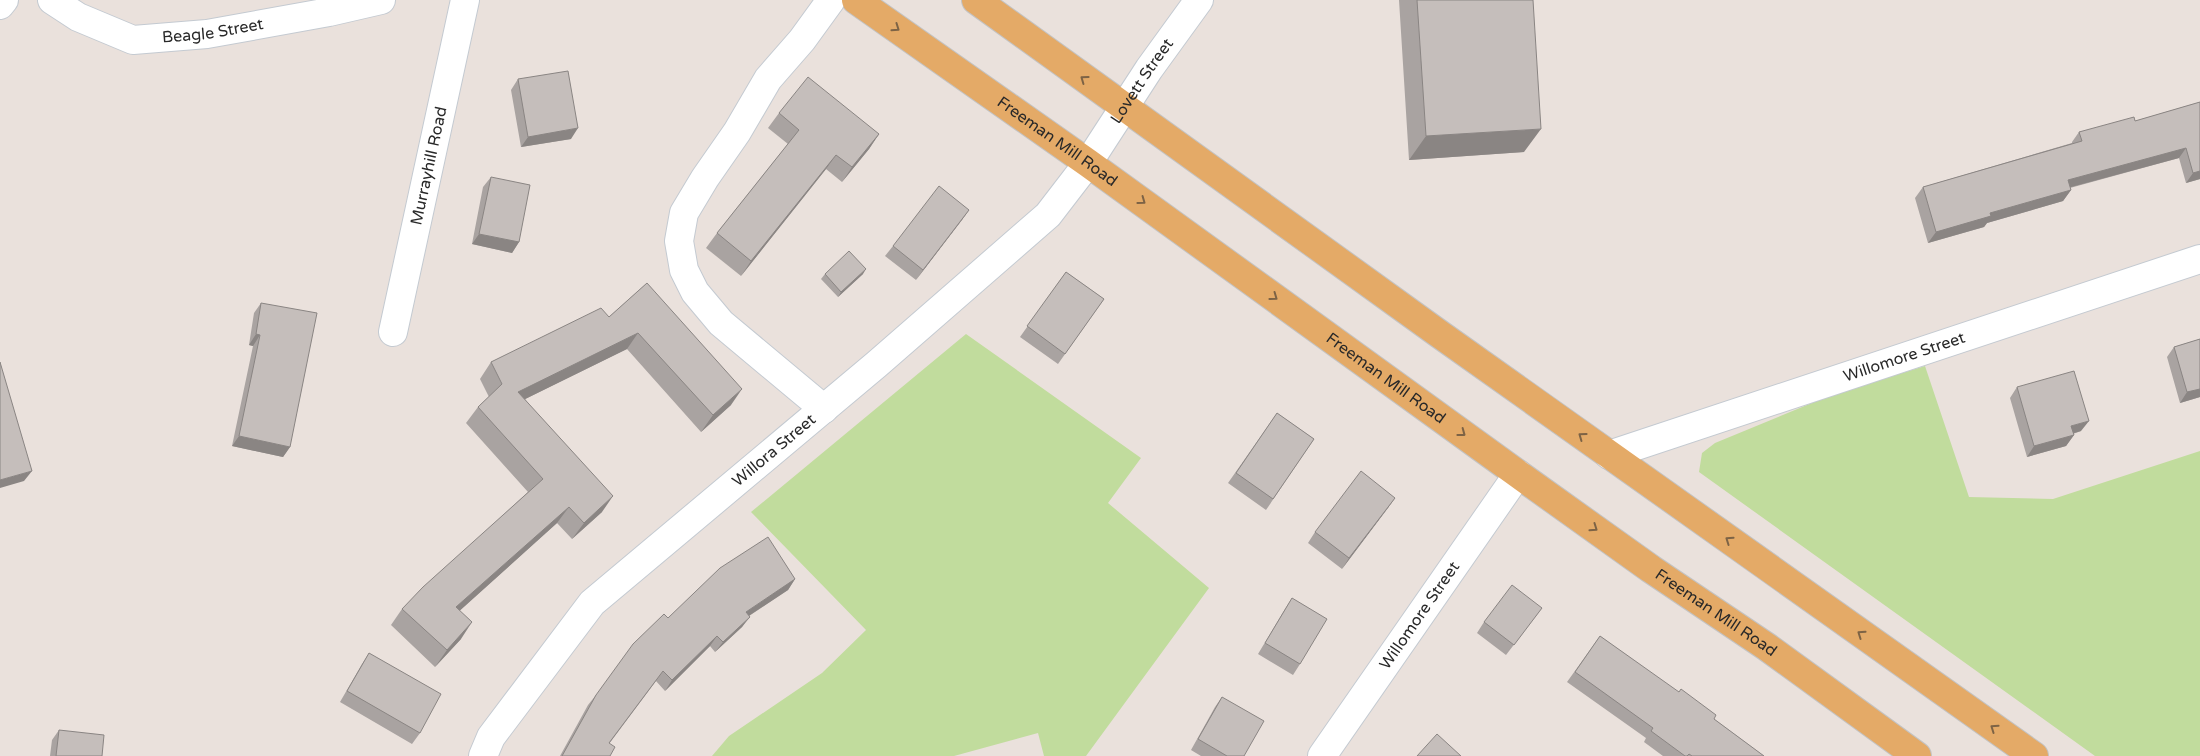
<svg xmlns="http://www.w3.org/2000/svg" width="2200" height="756" viewBox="0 0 2200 756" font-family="'Varela Round',sans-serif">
<rect width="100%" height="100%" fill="#eae1dc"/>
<path fill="#c1dc9d" d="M 966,334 L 1141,458 L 1108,503 L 1209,588 L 1086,756 L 1044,756 L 1038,733 L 954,756 L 712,756 L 729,736 L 822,673 L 866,630 L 751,512 Z
M 1925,366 L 1969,497 L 2053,499 L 2200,451 L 2200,756 L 2095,756 L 1699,472 L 1702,453 L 1715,443 L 1836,393 Z"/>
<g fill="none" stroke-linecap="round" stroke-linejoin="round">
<defs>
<g id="minor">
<path id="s1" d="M 52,0 L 78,17 L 133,40 L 207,34 L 329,12 L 381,0"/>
<path d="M 0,5 L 4,0"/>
<path id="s2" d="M 393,332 L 465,0"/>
<path d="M 824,409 L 721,323 L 695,292 L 684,270 L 679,241 L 684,213 L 705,178 L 737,132 L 768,79 L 802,40 L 831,0"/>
<path id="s3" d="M 1609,455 L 2200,259"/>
<path id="s4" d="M 483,756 L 491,737 L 592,603 L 877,364 L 1048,215 L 1088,163 L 1149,69 L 1199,0"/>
<path id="s5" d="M 1322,756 L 1518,474"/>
</g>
<g id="major">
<path id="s6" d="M 856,0 L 1088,163 L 1518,474 L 1651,569 L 1767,647 L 1917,756"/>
<path d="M 976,0 L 1438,333 L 2034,756"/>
</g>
</defs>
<use href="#minor" stroke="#c4cad1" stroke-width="30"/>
<use href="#major" stroke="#c3c3c3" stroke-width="30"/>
<use href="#minor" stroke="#fff" stroke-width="28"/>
<use href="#major" stroke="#e4aa67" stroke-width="28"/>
</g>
<path fill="#a9a3a1" d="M 1399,0 L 1533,0 L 1524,152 L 1409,160 Z
M 518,79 L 571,139 L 521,147 L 511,90 Z
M 2200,102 L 2200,179 L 2186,183 L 2179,158 L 2070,188 L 2071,190 L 2063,201 L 1987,223 L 1984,227 L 1928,243 L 1915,198 L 1923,187 L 2072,143 L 2072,142 L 2079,132 L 2135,121 Z
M 779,113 L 879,134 L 869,149 L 842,182 L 826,169 L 741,276 L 706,248 L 717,233 L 788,144 L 768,128 Z
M 491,177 L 519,242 L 512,253 L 472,244 L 483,187 Z
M 969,210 L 916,280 L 885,256 L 893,246 Z
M 1066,272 L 1104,299 L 1058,364 L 1020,337 Z
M 825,274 L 863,274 L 838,297 L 821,279 Z
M 647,283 L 731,405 L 701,432 L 627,349 L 525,399 L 602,512 L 572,539 L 557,523 L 460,610 L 461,639 L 435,667 L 391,625 L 402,609 L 528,492 L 466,423 L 478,407 L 489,397 L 480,379 L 491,362 L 609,317 Z
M 261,303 L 290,447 L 283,457 L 232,446 L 253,346 L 249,345 L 254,313 Z
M 2200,339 L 2200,397 L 2180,403 L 2167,357 L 2174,347 Z
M 2017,387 L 2081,431 L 2073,434 L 2074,435 L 2066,446 L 2027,457 L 2010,398 Z
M 1277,413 L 1314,439 L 1266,510 L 1228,483 Z
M 1395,498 L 1342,569 L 1308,543 L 1315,532 Z
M 795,579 L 788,590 L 749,616 L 742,627 L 715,652 L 710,646 L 665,691 L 656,681 L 609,744 L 610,756 L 560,756 L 588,705 L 596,695 Z
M 1292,598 L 1300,664 L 1293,675 L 1258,654 L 1285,609 Z
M 1542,608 L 1506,655 L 1477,633 L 1484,622 Z
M 1600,636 L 1714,719 L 1764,756 L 1663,756 L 1644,742 L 1646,738 L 1567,682 Z
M 369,653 L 420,733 L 412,744 L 340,702 L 362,664 Z
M 1222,697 L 1244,756 L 1201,756 L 1191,750 L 1215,707 Z
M 59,730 L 102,756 L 50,756 L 52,740 Z"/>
<path fill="#8a8583" d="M 578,128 L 571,139 L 521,147 L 528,137 Z
M 1541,129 L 1524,152 L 1409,160 L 1426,136 Z
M 879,134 L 869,149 L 842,182 L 852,167 Z
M 2186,148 L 2179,158 L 2060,190 L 2068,180 Z
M 836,155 L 826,169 L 741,276 L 751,261 Z
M 2200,171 L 2200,179 L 2186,183 L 2193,173 Z
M 2071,190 L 2063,201 L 1987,223 L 1984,227 L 1928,243 L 1936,232 L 1990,213 Z
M 969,210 L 962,220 L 916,280 L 923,270 Z
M 479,234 L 519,242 L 512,253 L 472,244 Z
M 866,269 L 863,274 L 838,297 L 841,292 Z
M 638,333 L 627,349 L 507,408 L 518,392 Z
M 256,334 L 260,335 L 253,346 L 249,345 Z
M 742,389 L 731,405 L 701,432 L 713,415 Z
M 2200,389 L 2200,397 L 2180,403 L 2187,392 Z
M 2089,421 L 2081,431 L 2064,436 L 2071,426 Z
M 2074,435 L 2066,446 L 2027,457 L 2034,446 Z
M 239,436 L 290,447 L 283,457 L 232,446 Z
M 32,471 L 24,481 L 0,488 L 0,480 Z
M 613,496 L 602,512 L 572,539 L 584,523 Z
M 1395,498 L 1388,508 L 1342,569 L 1349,558 Z
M 569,507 L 557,523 L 445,624 L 456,607 Z
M 795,579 L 788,590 L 738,623 L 746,612 Z
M 750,617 L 742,627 L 715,652 L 723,642 Z
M 472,622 L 461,639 L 435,667 L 447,650 Z
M 717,636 L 710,646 L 665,691 L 672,680 Z"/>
<path fill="#c5bebb" stroke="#8a8583" d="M 1417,0 L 1533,0 L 1541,129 L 1426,136 Z
M 568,71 L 578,128 L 528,137 L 518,79 Z
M 808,77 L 879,134 L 852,167 L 836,155 L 751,261 L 717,233 L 799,130 L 779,113 Z
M 2200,102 L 2200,171 L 2193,173 L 2186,148 L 2068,180 L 2071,190 L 1990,213 L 1991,216 L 1936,232 L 1923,187 L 2082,141 L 2079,132 L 2134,117 L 2135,121 Z
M 491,177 L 530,185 L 519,242 L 479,234 Z
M 939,186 L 969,210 L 923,270 L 893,246 Z
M 849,251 L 866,269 L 841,292 L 825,274 Z
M 1066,272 L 1104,299 L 1065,354 L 1027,326 Z
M 647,283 L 742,389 L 713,415 L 638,333 L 518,392 L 613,496 L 584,523 L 569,507 L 456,607 L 472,622 L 447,650 L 402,609 L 423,587 L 543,479 L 478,407 L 502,384 L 491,362 L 601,308 L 609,317 Z
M 261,303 L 317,313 L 290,447 L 239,436 L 260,335 L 256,334 Z
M 2200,339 L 2200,389 L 2187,392 L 2174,347 Z
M 0,362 L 32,471 L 0,480 Z
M 2074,371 L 2089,421 L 2071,426 L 2074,435 L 2034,446 L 2017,387 Z
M 1277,413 L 1314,439 L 1273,499 L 1236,473 Z
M 1361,471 L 1395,498 L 1349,558 L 1315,532 Z
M 768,537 L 795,579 L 746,612 L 750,617 L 723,642 L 717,636 L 672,680 L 663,671 L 609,743 L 615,747 L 610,756 L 562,756 L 596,695 L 633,644 L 664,614 L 668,618 L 720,568 Z
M 1512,585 L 1542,608 L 1514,645 L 1484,622 Z
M 1292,598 L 1327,619 L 1300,664 L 1265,643 Z
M 1600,636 L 1679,692 L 1681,689 L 1716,715 L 1714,719 L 1764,756 L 1692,756 L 1689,754 L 1687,756 L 1685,756 L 1651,731 L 1653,728 L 1575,672 Z
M 369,653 L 441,694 L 420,733 L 347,691 Z
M 1222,697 L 1264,721 L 1244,756 L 1227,756 L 1198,739 Z
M 59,730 L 104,735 L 102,756 L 56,756 Z
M 1437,734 L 1461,756 L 1417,756 Z"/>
<defs><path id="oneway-chevron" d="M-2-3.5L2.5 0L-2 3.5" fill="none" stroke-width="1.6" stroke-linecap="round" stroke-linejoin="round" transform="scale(1.25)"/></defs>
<g stroke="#7d6345">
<use href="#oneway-chevron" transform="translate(896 28) rotate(35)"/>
<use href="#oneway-chevron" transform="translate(1084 79) rotate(-144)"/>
<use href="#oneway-chevron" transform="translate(1142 201) rotate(36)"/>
<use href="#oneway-chevron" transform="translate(1274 297) rotate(36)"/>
<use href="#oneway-chevron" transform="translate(1462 433) rotate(37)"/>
<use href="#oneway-chevron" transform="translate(1582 436) rotate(-144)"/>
<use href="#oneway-chevron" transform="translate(1594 528) rotate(35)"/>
<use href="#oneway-chevron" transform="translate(1729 540) rotate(-145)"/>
<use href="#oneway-chevron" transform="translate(1861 634) rotate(-145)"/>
<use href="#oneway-chevron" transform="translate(1994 728) rotate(-145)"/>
</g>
<g text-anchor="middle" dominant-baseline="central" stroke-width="5" stroke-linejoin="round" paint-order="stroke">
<g font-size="16" fill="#292929" stroke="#fff">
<text stroke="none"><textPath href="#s1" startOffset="171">Beagle Street</textPath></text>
<text stroke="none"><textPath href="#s4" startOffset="951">Lovett Street</textPath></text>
<text stroke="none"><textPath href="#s6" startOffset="246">Freeman Mill Road</textPath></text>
<text stroke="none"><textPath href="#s2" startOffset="170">Murrayhill Road</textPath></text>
<text stroke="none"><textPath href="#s3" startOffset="311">Willomore Street</textPath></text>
<text stroke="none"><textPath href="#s6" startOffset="651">Freeman Mill Road</textPath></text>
<text stroke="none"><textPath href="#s4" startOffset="426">Willora Street</textPath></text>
<text stroke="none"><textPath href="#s6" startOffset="1056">Freeman Mill Road</textPath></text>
<text stroke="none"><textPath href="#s5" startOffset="171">Willomore Street</textPath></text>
</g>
</g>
</svg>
